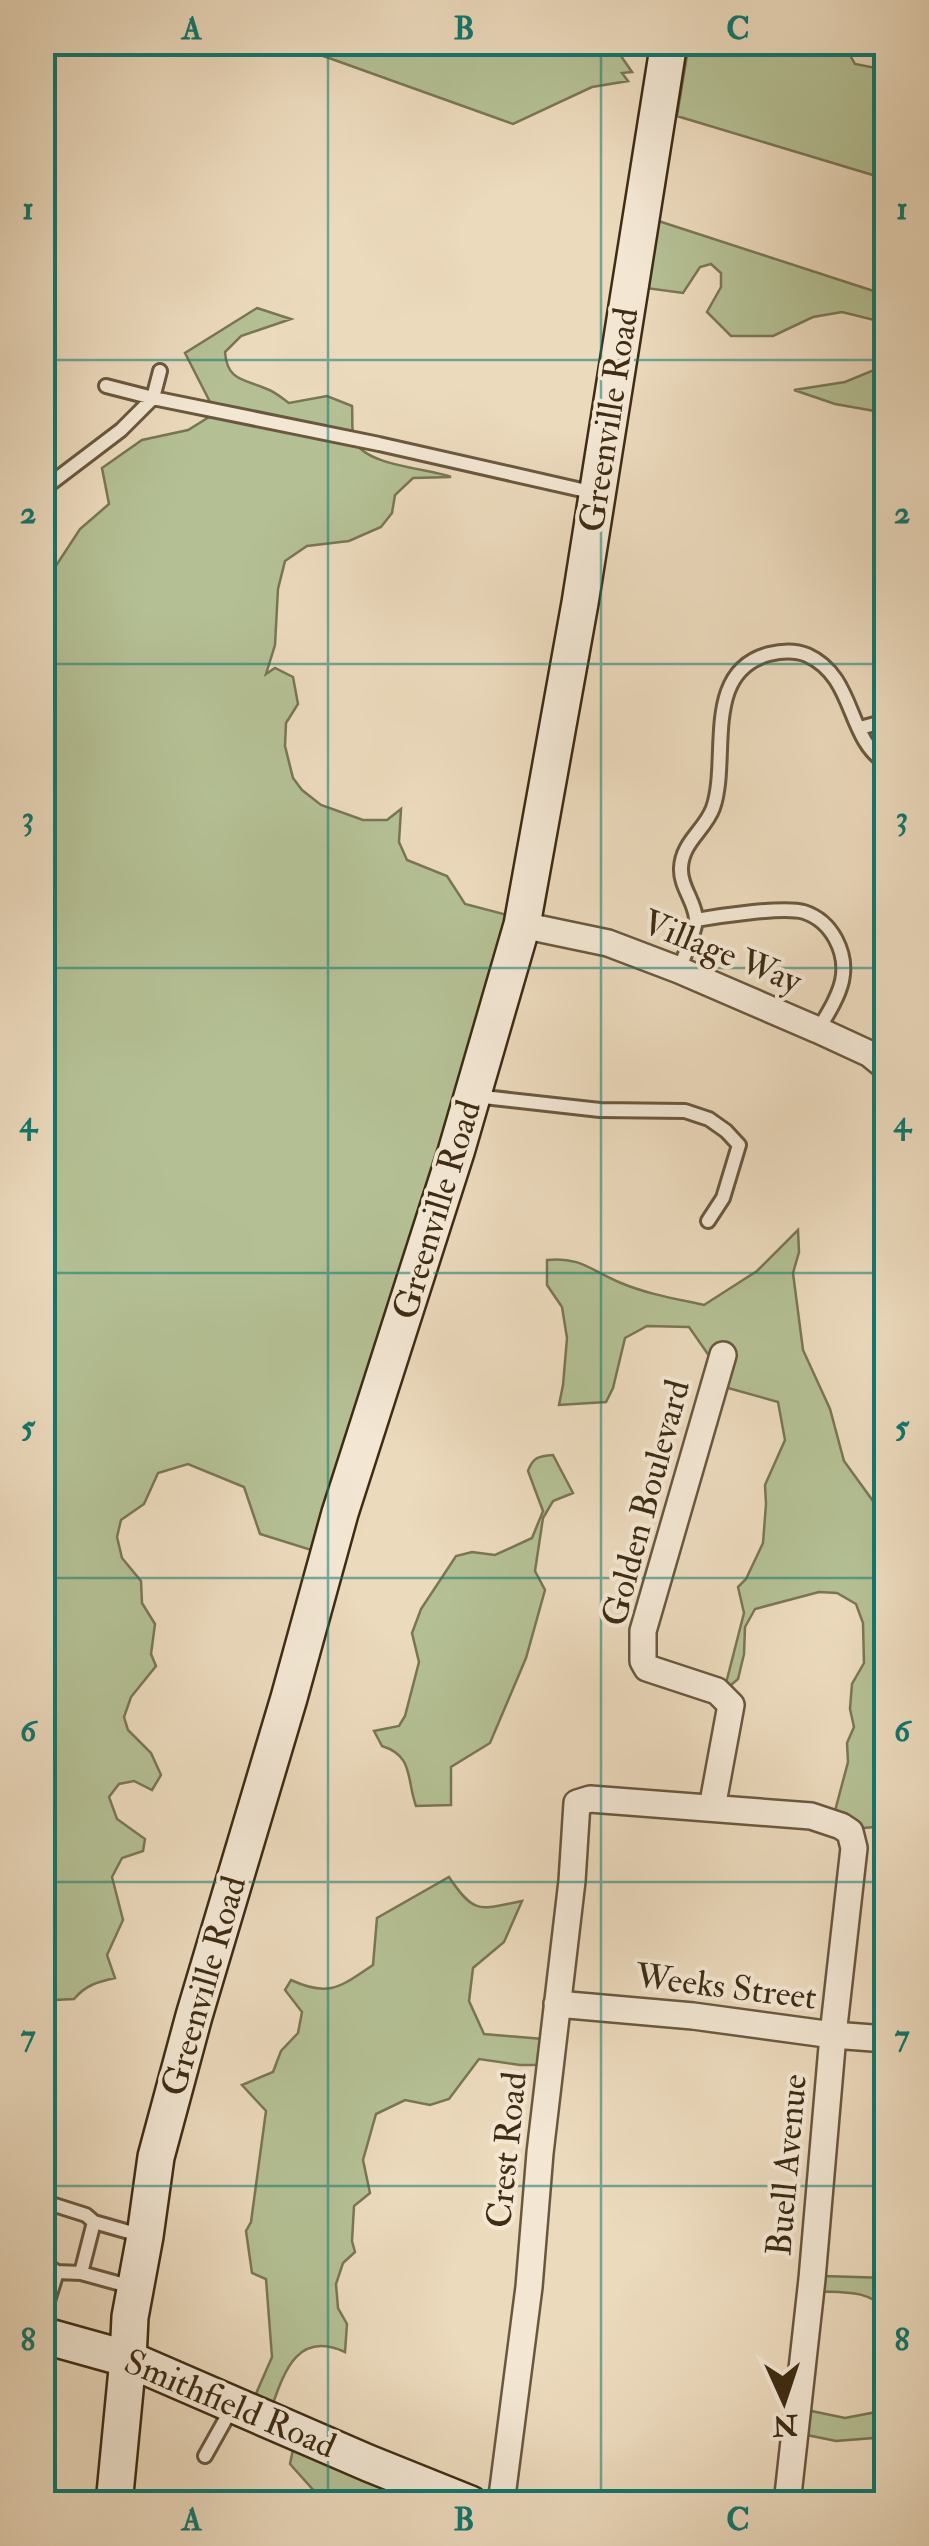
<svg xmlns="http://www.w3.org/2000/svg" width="929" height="2546" viewBox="0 0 929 2546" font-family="'IM FELL Double Pica',serif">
<rect width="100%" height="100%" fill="#ecdabd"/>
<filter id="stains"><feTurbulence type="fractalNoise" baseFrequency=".002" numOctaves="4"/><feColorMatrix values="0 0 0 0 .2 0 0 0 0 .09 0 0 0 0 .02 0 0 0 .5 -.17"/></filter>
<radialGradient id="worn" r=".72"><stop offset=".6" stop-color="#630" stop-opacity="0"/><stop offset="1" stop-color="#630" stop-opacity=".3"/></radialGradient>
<path fill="#b4c094" stroke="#797654" stroke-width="2.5" d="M 287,43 L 612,43 L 632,72 L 622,73 L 628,81 L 592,87 L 513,124 Z
M 689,43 L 843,43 L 855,64 L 886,70 L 886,179 L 677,116 Z
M 643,216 L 886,295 L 886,323 L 842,312 L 813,317 L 773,336 L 731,336 L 707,312 L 721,287 L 721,273 L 711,264 L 700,267 L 683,293 L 631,286 Z
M 257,308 L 291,319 L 241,336 L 225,352 C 227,381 244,379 267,389 C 275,392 282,398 289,403 L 327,396 L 352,406 C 353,415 351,430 354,439 C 363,466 427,468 451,477 L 413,478 L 395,495 L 392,513 L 381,527 L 349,541 L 307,546 L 285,561 L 278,589 L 275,645 L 266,674 L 275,668 L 293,677 L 298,704 L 286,723 L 285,746 L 293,778 L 302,790 L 321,805 L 363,820 L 387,820 L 401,809 L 399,842 L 407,860 L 447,876 L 465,904 L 511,916 L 324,1554 L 260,1534 L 244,1487 L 188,1464 L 158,1473 L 144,1504 L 121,1520 L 117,1537 L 122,1558 L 141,1581 L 142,1603 L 155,1624 L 151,1654 L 156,1666 L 131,1697 L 124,1717 L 128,1730 L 151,1753 L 161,1775 L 152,1790 L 134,1781 L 119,1784 L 109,1797 L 117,1819 L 145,1839 L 143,1851 L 122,1858 L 112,1877 L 123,1920 L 107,1955 L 115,1978 C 97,1982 86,1985 74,1999 L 55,2000 L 43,2009 L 42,587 L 80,529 L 109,504 L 102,468 L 142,440 L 188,430 L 209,417 L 210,402 L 185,353 Z
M 886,365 L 886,413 L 835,404 L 794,390 L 845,382 Z
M 798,1230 L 799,1252 L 793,1273 L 803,1350 L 830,1409 L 844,1461 L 886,1519 L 886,1648 L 883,1657 L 886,1668 L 886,1826 L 839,1830 L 831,1826 L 848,1762 L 847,1743 L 854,1727 L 850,1709 L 852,1684 L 864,1663 L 863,1623 L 856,1604 L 837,1593 L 819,1592 L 755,1609 L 745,1627 L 744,1654 L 738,1679 L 724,1691 L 744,1613 L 738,1587 L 746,1579 L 763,1543 L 766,1504 L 765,1485 L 785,1440 L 778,1402 L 721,1386 L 719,1370 L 689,1327 L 647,1326 L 625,1338 L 613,1388 L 606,1402 L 559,1405 L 563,1385 L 567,1338 L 562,1307 L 547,1285 L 547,1260 C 581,1256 593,1272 621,1283 C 647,1294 677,1299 704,1305 L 757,1271 Z
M 553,1455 L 573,1493 L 553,1501 L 543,1518 L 535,1571 L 545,1590 L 526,1658 L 490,1743 L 451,1767 L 451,1805 L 416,1806 C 406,1778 414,1756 382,1746 L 374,1731 L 399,1726 L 405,1716 L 419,1662 L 412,1633 L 421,1609 L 456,1556 L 472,1552 L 495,1555 L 532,1538 L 543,1511 L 528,1471 C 533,1457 539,1456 553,1455 Z
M 449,1877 C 475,1916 480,1909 522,1901 L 504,1942 L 473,1968 L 469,2001 L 484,2034 L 554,2040 L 551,2065 L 520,2065 L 479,2059 L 449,2099 L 430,2105 L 405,2100 L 376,2114 L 363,2160 L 370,2193 L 354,2206 L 352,2241 L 355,2252 L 343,2263 L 336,2284 L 338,2308 L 347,2324 L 345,2352 C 292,2328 282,2381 267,2420 L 248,2412 L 272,2357 L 266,2279 L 252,2273 L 246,2231 L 251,2222 L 266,2111 L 242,2085 L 273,2072 L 281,2051 L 298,2033 L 302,2012 L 285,1990 L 291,1980 C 330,1998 341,1986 373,1965 L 377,1918 Z
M 824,2276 L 886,2278 L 886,2311 C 870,2288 838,2293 812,2291 Z
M 886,2391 L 886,2437 L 836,2441 L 797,2433 L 802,2409 L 845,2418 L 876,2412 L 885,2400 Z
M 296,2435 L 464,2503 L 325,2503 L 290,2464 Z"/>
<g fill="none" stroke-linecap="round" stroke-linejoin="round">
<defs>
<path id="lane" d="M 106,386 L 153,398 L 379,444 L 595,493
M 42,490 L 121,430 L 153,398 L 160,371
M 860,728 L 886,721
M 696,920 C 719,916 784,906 804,912 C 832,921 848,953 842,981 C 838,998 827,1015 818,1030
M 679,970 C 683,958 696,931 696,919 C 695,901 680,887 681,868 C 682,842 705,830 713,808 C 730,759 701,672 769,654 C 781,651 795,650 807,655 C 856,677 846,738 886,763
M 475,1096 L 600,1110 L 685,1111 L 709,1119 L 726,1131 L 739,1145 L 723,1198 L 708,1221
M 42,2201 L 86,2215 L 94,2222
M 42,2263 L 57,2272
M 81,2273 L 132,2287
M 42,2320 L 57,2272 L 81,2273 L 94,2222 L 143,2236
M 205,2456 L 233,2406"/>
<path id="street" d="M 522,925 L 608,943 L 679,970 L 818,1030 L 870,1054 L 886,1067
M 712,1808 L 731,1705 L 717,1691 L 647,1668 L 643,1661 L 643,1631 L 723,1355
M 557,2004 L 693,2016 L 833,2035 L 886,2039
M 501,2504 L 529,2287 L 540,2153 L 572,1881 L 577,1803 L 590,1799 L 811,1816 L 841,1826 L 850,1832 L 854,1848 L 833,2035 L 812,2279 L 787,2504"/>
<path id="secondary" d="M 42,2335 L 128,2359 L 368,2463 L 470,2504
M 114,2504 L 128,2359 L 130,2317 L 145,2236 L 156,2157 L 194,2016 L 289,1698 L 340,1513 L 456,1152 L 522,925 L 580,603 L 669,42"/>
</defs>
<use href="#lane" stroke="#6a583e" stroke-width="18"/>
<use href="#street" stroke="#6a583e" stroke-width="30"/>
<use href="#secondary" stroke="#3e2c13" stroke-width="40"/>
<use href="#lane" stroke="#f3e7d4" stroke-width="12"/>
<use href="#street" stroke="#f3e7d4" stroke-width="25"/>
<use href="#secondary" stroke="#f3e7d4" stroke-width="35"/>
</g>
<path fill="none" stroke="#0f766e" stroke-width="2.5" stroke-opacity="0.55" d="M 328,42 L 328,2504M 601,42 L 601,2504M 42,360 L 886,360M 42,664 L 886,664M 42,968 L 886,968M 42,1273 L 886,1273M 42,1578 L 886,1578M 42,1882 L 886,1882M 42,2186 L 886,2186"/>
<g text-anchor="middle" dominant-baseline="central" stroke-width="8" stroke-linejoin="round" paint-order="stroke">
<g font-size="35" fill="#3e2c13" stroke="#f3e7d4">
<text transform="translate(609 420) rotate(-81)">Greenville Road</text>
<text transform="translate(722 952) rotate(22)">Village Way</text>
<text transform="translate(437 1210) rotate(-73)">Greenville Road</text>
<text transform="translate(646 1503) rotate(-75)">Golden Boulevard</text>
<text transform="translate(204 1986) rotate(-74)">Greenville Road</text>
<text transform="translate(726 1987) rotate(7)">Weeks Street</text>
<text transform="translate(507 2150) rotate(-84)">Crest Road</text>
<text transform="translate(787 2165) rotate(-85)">Buell Avenue</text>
<text transform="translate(230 2404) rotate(23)">Smithfield Road</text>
</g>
</g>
<rect width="929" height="2546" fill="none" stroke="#ecdabd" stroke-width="110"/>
<g transform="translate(784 2401) rotate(177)" stroke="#f3e7d4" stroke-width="8" paint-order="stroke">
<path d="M0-8L18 38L0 25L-18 38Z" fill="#3e2c13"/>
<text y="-15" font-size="28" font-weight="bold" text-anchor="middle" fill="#3e2c13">N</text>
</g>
<rect x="55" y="55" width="819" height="2436" fill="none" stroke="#0f766e" stroke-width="4"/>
<g font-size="32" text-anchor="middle" font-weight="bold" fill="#0f766e">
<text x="192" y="39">A</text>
<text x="464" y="39">B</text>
<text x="738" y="39">C</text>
<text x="28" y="219">1</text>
<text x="902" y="219">1</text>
<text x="28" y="523">2</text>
<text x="902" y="523">2</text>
<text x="28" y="828">3</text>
<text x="902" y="828">3</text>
<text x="28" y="1132">4</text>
<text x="902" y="1132">4</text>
<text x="28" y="1437">5</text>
<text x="902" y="1437">5</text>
<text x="28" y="1741">6</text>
<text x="902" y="1741">6</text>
<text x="28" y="2046">7</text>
<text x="902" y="2046">7</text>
<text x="28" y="2350">8</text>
<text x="902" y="2350">8</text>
<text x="192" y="2530">A</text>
<text x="464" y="2530">B</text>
<text x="738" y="2530">C</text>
</g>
<rect width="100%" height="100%" filter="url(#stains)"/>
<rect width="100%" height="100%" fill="url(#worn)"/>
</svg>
